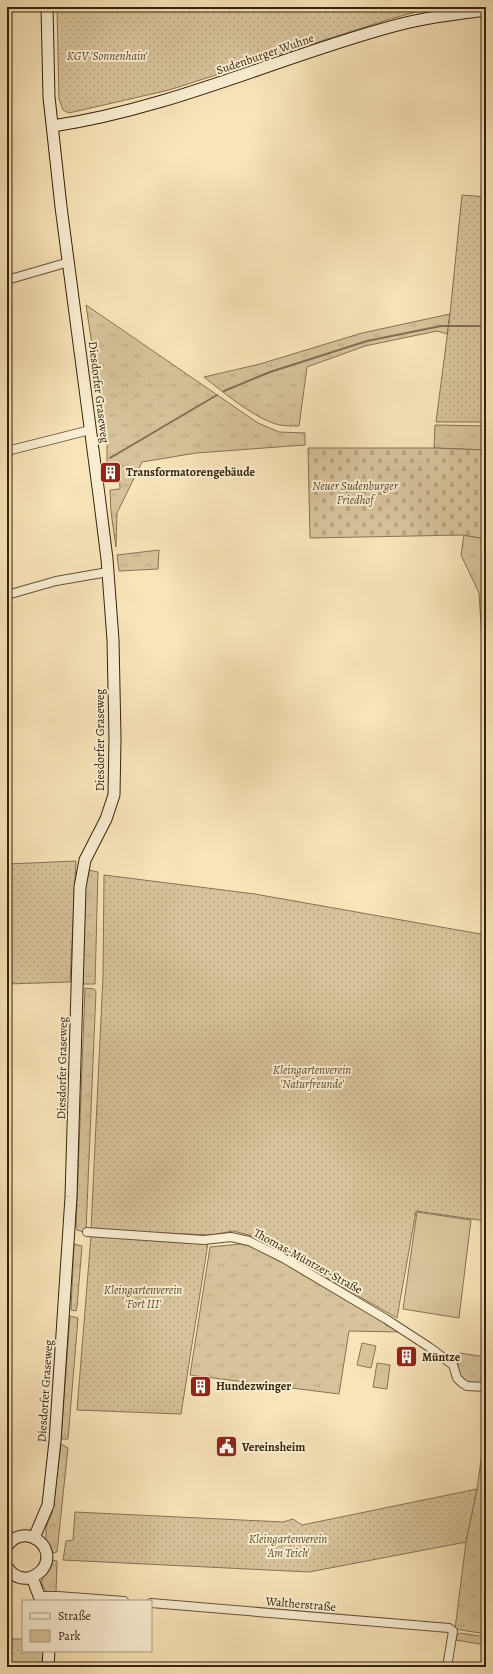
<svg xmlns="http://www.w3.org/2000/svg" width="493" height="1674" viewBox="0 0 493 1674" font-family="Alegreya,serif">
<defs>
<pattern id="grass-tufts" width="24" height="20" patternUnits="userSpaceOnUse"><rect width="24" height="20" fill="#d7c39b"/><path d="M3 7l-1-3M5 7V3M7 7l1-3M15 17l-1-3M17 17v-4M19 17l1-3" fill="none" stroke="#b9a784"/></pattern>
<pattern id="cemetery-stones" width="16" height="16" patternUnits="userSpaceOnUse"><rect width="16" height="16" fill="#d7c39b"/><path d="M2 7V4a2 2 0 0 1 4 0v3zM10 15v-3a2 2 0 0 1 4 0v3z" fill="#b9a784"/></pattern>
<pattern id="garden-dots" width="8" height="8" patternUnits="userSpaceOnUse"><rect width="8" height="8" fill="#d7c39b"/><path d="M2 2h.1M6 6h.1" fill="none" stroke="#b9a784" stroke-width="1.8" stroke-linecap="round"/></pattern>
</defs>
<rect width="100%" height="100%" fill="#f8e4b9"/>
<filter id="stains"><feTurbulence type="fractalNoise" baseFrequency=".005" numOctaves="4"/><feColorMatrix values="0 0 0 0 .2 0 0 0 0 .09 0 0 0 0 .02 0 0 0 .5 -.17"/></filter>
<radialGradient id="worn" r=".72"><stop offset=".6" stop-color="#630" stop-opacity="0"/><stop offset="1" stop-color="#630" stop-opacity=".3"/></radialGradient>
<path fill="url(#grass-tufts)" stroke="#867352" d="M 86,305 L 258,423 L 279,432 L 305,433 L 305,445 L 196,453 L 142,462 L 117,513 L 116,547 L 111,512 L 110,490 L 120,489 L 119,466 L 107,467 L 107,445 Z
M 450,314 L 447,334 L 437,331 L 365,346 L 307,367 L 299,426 C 293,426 286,426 280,425 C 256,420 223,392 204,377 L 260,364 L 362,333 Z
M 435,425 L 486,426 L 486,450 L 434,448 Z
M 464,535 L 486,539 L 486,702 L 479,593 L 461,555 Z
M 159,550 L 158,569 L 119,571 L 117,555 Z
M 88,870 L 98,872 L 95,984 L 83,984 L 85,875 Z
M 85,988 L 94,989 L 96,991 L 86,1231 L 83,1232 L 77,1230 L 76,1228 Z
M 242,1241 L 281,1261 L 400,1332 L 349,1331 L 339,1394 L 190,1375 L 210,1247 L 241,1244 Z
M 74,1244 L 82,1246 L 77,1307 L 76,1311 L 71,1310 Z
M 70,1316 L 78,1318 L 68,1439 L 61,1439 Z
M 460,1353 L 486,1357 L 486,1376 L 484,1381 L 476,1383 L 464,1381 L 457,1371 Z
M 486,1424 L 486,1634 L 455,1629 L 466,1542 L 477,1489 Z
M 61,1444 L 68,1448 L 57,1552 L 52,1553 L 46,1540 L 46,1527 L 52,1513 Z
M 52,1560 L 57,1561 L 56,1592 L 47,1592 C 36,1581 45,1571 52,1560 Z
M 460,1633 L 486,1637 L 486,1645 L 456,1640 L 457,1635 Z"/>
<path fill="url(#cemetery-stones)" stroke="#867352" d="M 308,448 L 434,448 L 486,450 L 486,539 L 463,535 L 310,538 Z"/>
<path fill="#d7c39b" stroke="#867352" d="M 417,1212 L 471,1220 L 459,1318 L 403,1309 Z
M 362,1343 L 376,1346 L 371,1368 L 357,1365 Z
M 377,1363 L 390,1365 L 387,1389 L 373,1387 Z"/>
<path fill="url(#garden-dots)" stroke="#867352" d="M 57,7 L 444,7 L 416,12 L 390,19 L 169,90 L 69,113 L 63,110 L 59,99 Z
M 462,195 L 486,197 L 486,422 L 436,422 L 450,314 Z
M 76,861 L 70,982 L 7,984 L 7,864 Z
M 104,875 L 255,894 L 486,935 L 486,1221 L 416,1211 L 397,1318 L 253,1236 L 233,1231 L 211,1235 L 91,1230 L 103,976 Z
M 91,1236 L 208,1243 L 181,1414 L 77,1410 Z
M 477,1489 L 466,1542 L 309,1572 L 63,1560 L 66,1541 L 73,1540 L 75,1512 L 283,1522 L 293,1519 L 302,1525 Z
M 7,1639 L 23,1639 L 23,1651 L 45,1651 L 44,1667 L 7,1667 Z"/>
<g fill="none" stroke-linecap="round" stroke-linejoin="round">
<path stroke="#826f50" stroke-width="2" d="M 485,326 L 486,325
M 224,391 L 270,372 L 367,341 L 441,326 L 480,326
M 110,458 L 217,395"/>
<defs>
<path id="street" d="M 7,280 L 69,262
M 7,451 L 90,430
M 7,595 L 56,581 L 108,572
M 87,1232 L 204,1240 L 231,1237 L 249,1241 L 285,1259 L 386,1319 L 429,1347 L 453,1365 L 457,1378 L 462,1383 L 467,1386 L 486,1387
M 39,1596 L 58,1596 L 124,1601
M 151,1603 L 449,1628 L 453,1631 L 447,1667"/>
<path id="secondary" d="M 53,126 C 169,109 277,58 390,27 C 422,18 454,14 486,10
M 34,1538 L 48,1505 L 55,1441 L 71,1197 L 80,887 L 85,860 L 106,819 L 114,795 L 115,738 L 113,640 L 107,559 L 99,495 L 61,207 L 49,97 L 47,7
M 7,1546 C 24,1521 60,1547 42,1570 C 38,1574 34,1577 28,1578 C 19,1579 12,1575 7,1567
M 32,1577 L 41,1601
M 48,1667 L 49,1651"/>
</defs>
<use href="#street" stroke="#665336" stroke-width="10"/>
<use href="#secondary" stroke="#35230a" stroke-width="13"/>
<use href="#street" stroke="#faedd2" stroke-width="8"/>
<use href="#secondary" stroke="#faedd2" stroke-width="11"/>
</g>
<defs>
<symbol id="building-square" viewBox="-11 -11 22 22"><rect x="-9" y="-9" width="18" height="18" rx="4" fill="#8f2418" stroke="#faedd2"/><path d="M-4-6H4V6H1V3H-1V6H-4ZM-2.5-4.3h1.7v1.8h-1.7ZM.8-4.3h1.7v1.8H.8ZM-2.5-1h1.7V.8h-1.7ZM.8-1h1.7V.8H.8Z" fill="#fff"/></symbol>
<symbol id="civic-square" viewBox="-11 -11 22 22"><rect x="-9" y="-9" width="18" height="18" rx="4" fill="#8f2418" stroke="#faedd2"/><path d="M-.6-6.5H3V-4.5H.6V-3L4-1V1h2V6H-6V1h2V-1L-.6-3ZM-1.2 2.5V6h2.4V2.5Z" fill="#fff"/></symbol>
</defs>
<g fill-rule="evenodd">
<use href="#building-square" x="98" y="460" width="25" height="25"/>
<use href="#building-square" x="394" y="1344" width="25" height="25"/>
<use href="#building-square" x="188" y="1374" width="25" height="25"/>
<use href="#civic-square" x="214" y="1434" width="25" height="25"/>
</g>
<g text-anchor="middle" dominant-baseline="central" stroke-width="4" stroke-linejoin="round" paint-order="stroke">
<g font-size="12" fill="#35230a" stroke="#faedd2">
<text transform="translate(265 54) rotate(-19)">Sudenburger Wuhne</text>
<text transform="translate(99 392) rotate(83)">Diesdorfer Graseweg</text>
<text transform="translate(100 740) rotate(-90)">Diesdorfer Graseweg</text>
<text transform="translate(62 1068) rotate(-89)">Diesdorfer Graseweg</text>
<text transform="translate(308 1261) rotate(29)">Thomas-Müntzer-Straße</text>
<text transform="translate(45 1391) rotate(-86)">Diesdorfer Graseweg</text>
<text transform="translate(301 1604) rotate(5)">Waltherstraße</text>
</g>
<g font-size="12" font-style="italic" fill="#5e4b2e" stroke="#faedd2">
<text x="107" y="56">KGV 'Sonnenhain'</text>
<text x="355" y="486">Neuer Sudenburger<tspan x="355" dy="14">Friedhof</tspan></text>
<text x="312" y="1070">Kleingartenverein<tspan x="312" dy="14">'Naturfreunde'</tspan></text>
<text x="143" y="1290">Kleingartenverein<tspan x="143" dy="14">'Fort III'</tspan></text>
<text x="288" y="1539">Kleingartenverein<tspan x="288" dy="14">'Am Teich'</tspan></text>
</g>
<g font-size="12" font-weight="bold" fill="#35230a" stroke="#faedd2" text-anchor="start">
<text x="126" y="472">Transformatorengebäude</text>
<text x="422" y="1357">Müntze</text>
<text x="216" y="1386">Hundezwinger</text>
<text x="242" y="1447">Vereinsheim</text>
</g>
</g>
<rect width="493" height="1674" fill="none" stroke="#f8e4b9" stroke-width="24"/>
<rect x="8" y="8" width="477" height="1658" fill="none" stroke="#35230a" stroke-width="2"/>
<rect x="12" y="12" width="469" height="1650" fill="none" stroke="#35230a"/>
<rect x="22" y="1600" width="130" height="52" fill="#faedd2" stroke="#ab9c82"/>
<rect x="30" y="1613" width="20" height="6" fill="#faedd2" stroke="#ab9c82"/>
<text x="58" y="1620" font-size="12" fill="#35230a">Straße</text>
<rect x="30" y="1630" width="20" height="12" fill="#d7c39b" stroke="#ab9c82"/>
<text x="58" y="1640" font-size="12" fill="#35230a">Park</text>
<rect width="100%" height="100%" filter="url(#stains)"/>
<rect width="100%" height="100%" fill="url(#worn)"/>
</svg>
